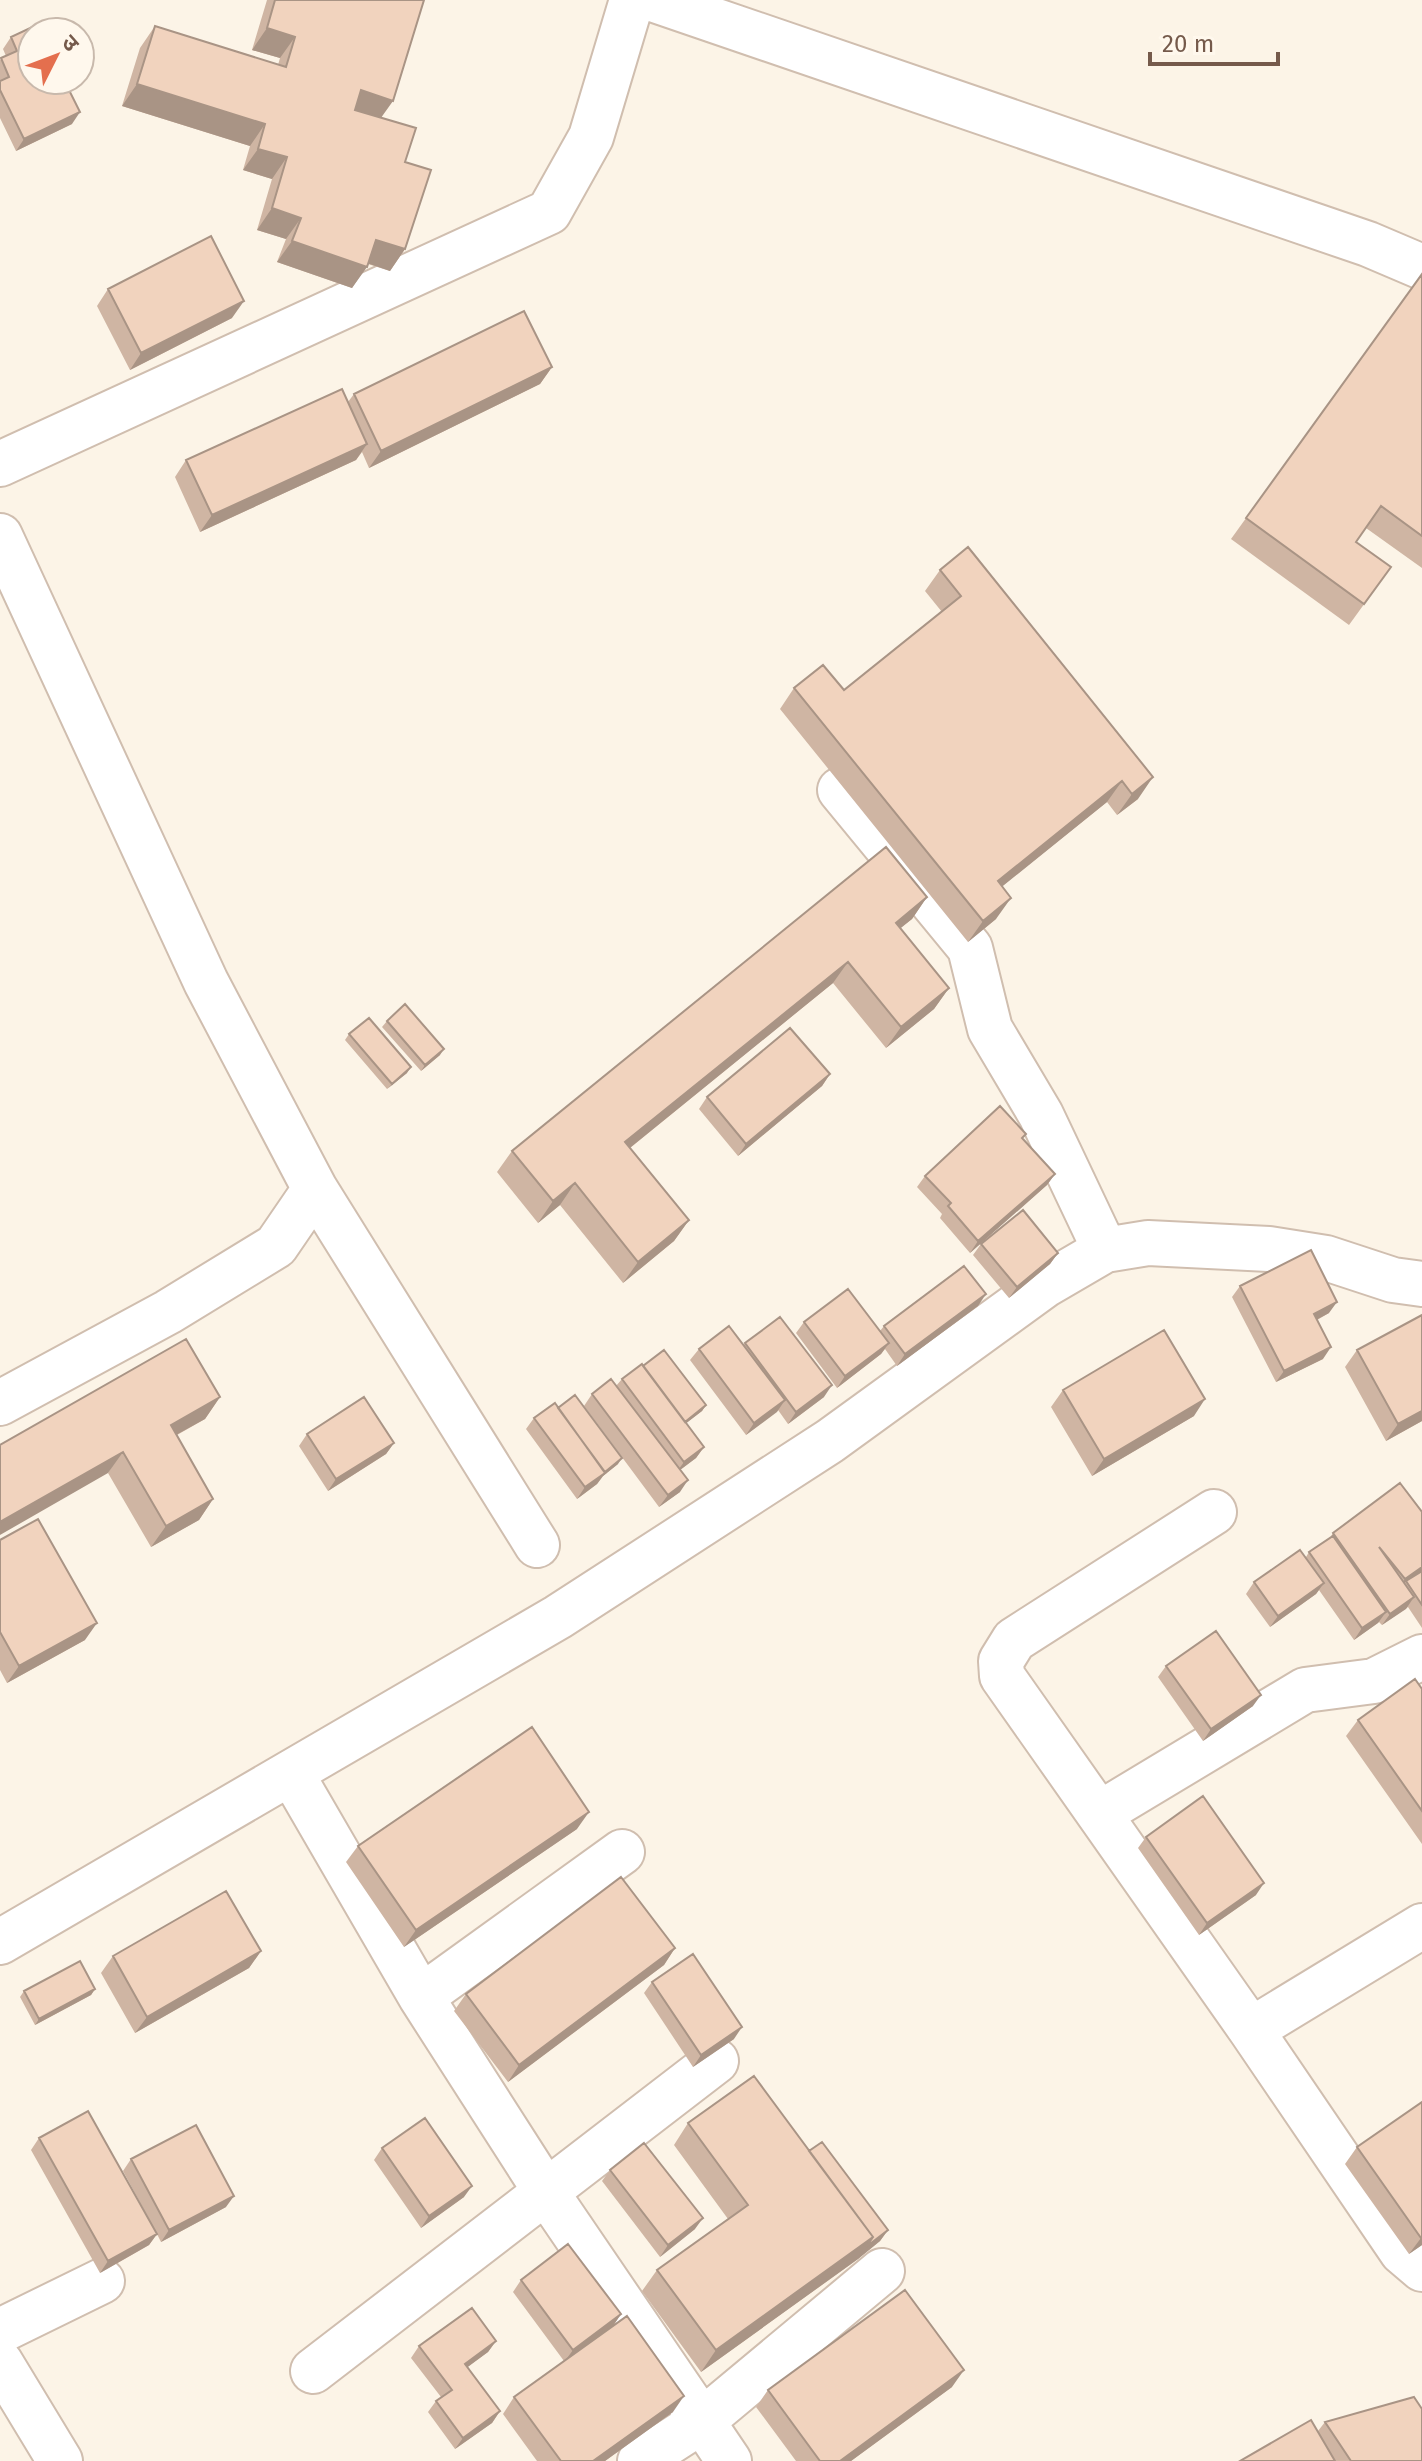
<svg xmlns="http://www.w3.org/2000/svg" width="1422" height="2461" viewBox="0 0 1422 2461" font-family="'Fira Sans','Noto Sans Devanagari',sans-serif">
<rect width="100%" height="100%" fill="#fcf4e7"/>
<g fill="none" stroke-linecap="round" stroke-linejoin="round">
<defs>
<path id="minor" d="M 655,0 L 1368,244 L 1422,267
M 0,464 L 549,212 L 591,137 L 632,0
M 0,536 L 206,982 L 315,1189 L 276,1246 L 168,1312 L 0,1403
M 840,790 L 970,948 L 990,1029 L 1041,1115 L 1105,1250
M 315,1189 L 537,1545
M 1214,1512 L 1014,1640 L 1001,1661 L 1002,1676 L 1251,2030 L 1402,2252 L 1422,2269
M 291,1773 L 421,1997 L 546,2192 L 702,2421 L 640,2461
M 1099,1814 L 1305,1690 L 1374,1681 L 1422,1657
M 0,1942 L 558,1617 L 830,1441 L 1045,1285 L 1105,1250 L 1148,1243 L 1269,1249 L 1326,1258 L 1393,1280 L 1422,1284
M 421,1997 L 622,1852
M 1251,2030 L 1422,1926
M 0,2331 L 102,2281
M 0,2362 L 60,2461
M 313,2371 L 716,2061
M 729,2461 L 702,2421 L 882,2271"/>
</defs>
<use href="#minor" stroke="#d0beaf" stroke-width="48"/>
<use href="#minor" stroke="#fff" stroke-width="44"/>
</g>
<path fill="#cfb5a3" d="M 267,0 L 424,0 L 381,118 L 405,162 L 405,249 L 390,271 L 368,264 L 352,288 L 277,262 L 286,239 L 257,230 L 272,179 L 243,170 L 250,146 L 122,106 L 140,48 L 155,26 L 278,65 L 280,58 L 252,50 Z
M 32,32 L 72,124 L 16,151 L 0,118 L 0,60 L 6,56 L 3,49 L 11,37 Z
M 1422,274 L 1422,568 L 1366,528 L 1356,542 L 1391,567 L 1349,625 L 1231,539 Z
M 108,289 L 232,318 L 130,370 L 97,306 Z
M 552,367 L 540,384 L 369,468 L 362,452 L 356,460 L 200,532 L 175,477 L 186,460 L 348,402 L 354,394 Z
M 940,570 L 1138,799 L 1117,815 L 1107,802 L 1002,886 L 996,919 L 968,942 L 780,709 L 794,688 L 844,690 L 942,612 L 925,591 Z
M 927,897 L 912,919 L 900,928 L 949,988 L 934,1009 L 886,1048 L 833,983 L 630,1148 L 689,1220 L 674,1241 L 623,1283 L 560,1205 L 538,1223 L 497,1172 L 512,1151 Z
M 387,1021 L 440,1055 L 421,1071 L 382,1027 Z
M 349,1034 L 407,1073 L 387,1089 L 345,1040 Z
M 830,1074 L 822,1086 L 738,1156 L 699,1109 L 707,1097 Z
M 1023,1139 L 1055,1174 L 1047,1185 L 970,1253 L 940,1218 L 942,1214 L 917,1187 L 925,1176 Z
M 981,1244 L 1058,1253 L 1050,1264 L 1009,1298 L 973,1255 Z
M 1240,1286 L 1329,1313 L 1317,1320 L 1323,1359 L 1276,1382 L 1232,1297 Z
M 978,1306 L 897,1366 L 885,1349 L 881,1354 L 837,1388 L 796,1333 L 804,1322 L 880,1331 L 884,1326 Z
M 1422,1315 L 1422,1421 L 1386,1441 L 1345,1367 L 1357,1350 Z
M 186,1339 L 220,1397 L 205,1419 L 177,1435 L 213,1499 L 199,1520 L 151,1547 L 108,1473 Z
M 745,1343 L 824,1397 L 788,1424 L 778,1410 L 746,1435 L 690,1360 L 699,1349 L 743,1346 Z
M 643,1366 L 706,1405 L 702,1411 L 686,1423 L 704,1447 L 696,1458 L 680,1470 L 680,1492 L 659,1507 L 584,1406 L 592,1394 L 616,1386 L 622,1379 Z
M 1063,1390 L 1194,1416 L 1092,1476 L 1051,1407 Z
M 558,1408 L 618,1464 L 603,1476 L 597,1484 L 577,1499 L 526,1429 L 534,1418 Z
M 307,1434 L 394,1443 L 386,1454 L 328,1491 L 299,1446 Z
M 1422,1512 L 1422,1628 L 1408,1607 L 1382,1625 L 1379,1622 L 1354,1640 L 1319,1590 L 1316,1594 L 1270,1627 L 1246,1594 L 1254,1582 L 1306,1557 L 1309,1552 L 1330,1538 L 1333,1533 Z
M 0,1540 L 85,1640 L 7,1683 L 0,1670 Z
M 1166,1666 L 1253,1706 L 1203,1741 L 1158,1677 Z
M 1422,1689 L 1422,1844 L 1346,1736 L 1358,1720 Z
M 577,1829 L 404,1947 L 346,1862 L 358,1846 Z
M 1146,1837 L 1256,1895 L 1199,1935 L 1138,1848 Z
M 675,1948 L 664,1965 L 508,2082 L 454,2011 L 466,1994 Z
M 261,1951 L 249,1968 L 135,2033 L 101,1973 L 113,1956 Z
M 652,1982 L 734,2039 L 693,2067 L 644,1993 Z
M 95,1989 L 91,1995 L 35,2025 L 20,1997 L 24,1991 Z
M 1422,2102 L 1422,2245 L 1409,2254 L 1345,2164 L 1357,2147 Z
M 688,2123 L 809,2151 L 888,2230 L 880,2241 L 858,2259 L 701,2372 L 642,2291 L 657,2270 L 728,2219 L 674,2145 Z
M 39,2138 L 150,2221 L 123,2171 L 131,2159 L 226,2207 L 161,2242 L 157,2234 L 149,2245 L 100,2273 L 31,2150 Z
M 382,2148 L 464,2197 L 421,2228 L 374,2160 Z
M 610,2170 L 695,2229 L 660,2257 L 602,2181 Z
M 521,2280 L 621,2314 L 613,2326 L 673,2412 L 605,2461 L 537,2461 L 503,2414 L 514,2397 L 564,2361 L 513,2292 Z
M 496,2341 L 488,2352 L 467,2367 L 500,2411 L 492,2423 L 455,2449 L 428,2412 L 436,2401 L 441,2397 L 411,2358 L 419,2346 Z
M 952,2387 L 851,2461 L 796,2461 L 756,2407 L 768,2390 Z
M 1325,2422 L 1422,2461 L 1240,2461 L 1318,2431 Z"/>
<path fill="#a99485" d="M 267,28 L 295,37 L 280,58 L 252,50 Z
M 137,84 L 265,124 L 250,146 L 122,106 Z
M 361,90 L 393,101 L 378,122 L 346,112 Z
M 80,112 L 72,124 L 16,151 L 24,139 Z
M 258,149 L 287,157 L 272,179 L 243,170 Z
M 272,208 L 301,218 L 286,239 L 257,230 Z
M 376,240 L 405,249 L 390,271 L 361,261 Z
M 292,241 L 367,267 L 352,288 L 277,262 Z
M 244,301 L 232,318 L 130,370 L 141,353 Z
M 552,367 L 540,384 L 369,468 L 381,451 Z
M 367,444 L 356,460 L 200,532 L 212,515 Z
M 1153,777 L 1138,799 L 1117,815 L 1132,794 Z
M 1122,781 L 1107,802 L 983,902 L 998,881 Z
M 927,897 L 912,919 L 881,944 L 896,923 Z
M 1011,898 L 996,919 L 968,942 L 983,921 Z
M 848,962 L 833,983 L 610,1164 L 625,1142 Z
M 949,988 L 934,1009 L 886,1048 L 901,1027 Z
M 444,1049 L 440,1055 L 421,1071 L 425,1065 Z
M 411,1067 L 407,1073 L 387,1089 L 392,1084 Z
M 830,1074 L 822,1086 L 738,1156 L 746,1144 Z
M 1055,1174 L 1047,1185 L 970,1253 L 978,1241 Z
M 575,1183 L 560,1205 L 538,1223 L 553,1201 Z
M 689,1220 L 674,1241 L 623,1283 L 638,1262 Z
M 1058,1253 L 1050,1264 L 1009,1298 L 1017,1287 Z
M 986,1294 L 978,1306 L 897,1366 L 905,1354 Z
M 1337,1302 L 1329,1313 L 1305,1326 L 1314,1314 Z
M 889,1343 L 881,1354 L 837,1388 L 845,1376 Z
M 1331,1347 L 1323,1359 L 1276,1382 L 1284,1371 Z
M 832,1385 L 824,1397 L 788,1424 L 796,1412 Z
M 220,1397 L 205,1419 L 156,1446 L 171,1425 Z
M 1205,1399 L 1194,1416 L 1092,1476 L 1104,1459 Z
M 785,1400 L 777,1412 L 746,1435 L 754,1423 Z
M 706,1405 L 702,1411 L 680,1428 L 684,1422 Z
M 1422,1411 L 1422,1421 L 1386,1441 L 1398,1424 Z
M 394,1443 L 386,1454 L 328,1491 L 336,1479 Z
M 704,1447 L 696,1458 L 676,1473 L 684,1462 Z
M 123,1452 L 108,1473 L 0,1535 L 0,1522 Z
M 622,1458 L 618,1464 L 603,1476 L 597,1484 L 577,1499 L 585,1487 Z
M 688,1480 L 680,1492 L 659,1507 L 668,1495 Z
M 213,1499 L 199,1520 L 151,1547 L 166,1526 Z
M 1422,1567 L 1422,1573 L 1406,1581 L 1403,1586 L 1397,1591 L 1405,1579 Z
M 1324,1583 L 1316,1594 L 1270,1627 L 1278,1616 Z
M 1414,1597 L 1406,1609 L 1382,1625 L 1390,1614 Z
M 1386,1612 L 1378,1623 L 1354,1640 L 1362,1628 Z
M 97,1623 L 85,1640 L 7,1683 L 19,1666 Z
M 1261,1695 L 1253,1706 L 1203,1741 L 1211,1729 Z
M 589,1812 L 577,1829 L 404,1947 L 416,1930 Z
M 1264,1883 L 1256,1895 L 1199,1935 L 1207,1923 Z
M 675,1948 L 664,1965 L 508,2082 L 519,2065 Z
M 261,1951 L 249,1968 L 135,2033 L 147,2017 Z
M 95,1989 L 91,1995 L 35,2025 L 39,2019 Z
M 742,2027 L 734,2039 L 693,2067 L 701,2055 Z
M 472,2186 L 464,2197 L 421,2228 L 429,2216 Z
M 234,2196 L 226,2207 L 161,2242 L 169,2230 Z
M 703,2218 L 695,2229 L 660,2257 L 668,2245 Z
M 888,2230 L 880,2241 L 858,2259 L 701,2372 L 716,2350 L 873,2237 Z
M 157,2234 L 149,2245 L 100,2273 L 108,2261 Z
M 1422,2237 L 1422,2245 L 1409,2254 L 1421,2238 Z
M 621,2314 L 613,2326 L 565,2361 L 573,2350 Z
M 496,2341 L 488,2352 L 457,2375 L 465,2364 Z
M 964,2370 L 952,2387 L 851,2461 L 840,2461 Z
M 684,2396 L 673,2412 L 605,2461 L 593,2461 Z
M 500,2411 L 492,2423 L 455,2449 L 463,2438 Z"/>
<path fill="#f1d3be" stroke="#a99485" stroke-width="2" d="M 275,0 L 424,0 L 393,101 L 361,90 L 355,110 L 416,128 L 405,162 L 431,170 L 405,249 L 376,240 L 367,267 L 292,241 L 301,218 L 272,208 L 287,157 L 258,149 L 265,124 L 137,84 L 155,26 L 286,67 L 295,37 L 267,28 Z
M 45,21 L 50,32 L 32,32 L 32,80 L 64,80 L 80,112 L 24,139 L 0,90 L 0,81 L 9,77 L 1,58 L 17,51 L 11,37 Z
M 71,25 L 74,32 L 56,32 Z
M 211,236 L 244,301 L 141,353 L 108,289 Z
M 1422,274 L 1422,536 L 1381,506 L 1356,542 L 1391,567 L 1364,604 L 1246,518 Z
M 524,311 L 552,367 L 381,451 L 354,394 Z
M 342,389 L 367,444 L 212,515 L 186,460 Z
M 968,547 L 1153,777 L 1132,794 L 1122,781 L 998,881 L 1011,898 L 983,921 L 794,688 L 823,665 L 844,690 L 961,596 L 940,570 Z
M 886,847 L 927,897 L 896,923 L 949,988 L 901,1027 L 848,962 L 625,1142 L 689,1220 L 638,1262 L 575,1183 L 553,1201 L 512,1151 Z
M 405,1004 L 444,1049 L 425,1065 L 387,1021 Z
M 369,1018 L 411,1067 L 392,1084 L 349,1034 Z
M 790,1028 L 830,1074 L 746,1144 L 707,1097 Z
M 1000,1106 L 1026,1134 L 1022,1138 L 1055,1174 L 978,1241 L 948,1206 L 951,1203 L 925,1176 Z
M 1023,1210 L 1058,1253 L 1017,1287 L 981,1244 Z
M 1311,1250 L 1337,1302 L 1314,1314 L 1331,1347 L 1284,1371 L 1240,1286 Z
M 964,1266 L 986,1294 L 905,1354 L 884,1326 Z
M 848,1289 L 889,1343 L 845,1376 L 804,1322 Z
M 1422,1315 L 1422,1411 L 1398,1424 L 1357,1350 Z
M 780,1317 L 832,1385 L 796,1412 L 745,1343 Z
M 729,1326 L 785,1400 L 754,1423 L 699,1349 Z
M 1164,1330 L 1205,1399 L 1104,1459 L 1063,1390 Z
M 186,1339 L 220,1397 L 171,1425 L 213,1499 L 166,1526 L 123,1452 L 0,1522 L 0,1445 Z
M 664,1350 L 706,1405 L 685,1422 L 643,1366 Z
M 642,1364 L 704,1447 L 684,1462 L 622,1379 Z
M 611,1379 L 688,1480 L 668,1495 L 592,1394 Z
M 575,1395 L 622,1458 L 605,1472 L 558,1408 Z
M 364,1397 L 394,1443 L 336,1479 L 307,1434 Z
M 555,1403 L 605,1473 L 585,1487 L 534,1418 Z
M 1400,1483 L 1422,1512 L 1422,1567 L 1405,1579 L 1379,1547 L 1414,1597 L 1390,1614 L 1333,1533 Z
M 38,1519 L 97,1623 L 19,1666 L 0,1632 L 0,1540 Z
M 1333,1536 L 1386,1612 L 1362,1628 L 1309,1552 Z
M 1300,1550 L 1324,1583 L 1278,1616 L 1254,1582 Z
M 1422,1571 L 1422,1605 L 1406,1581 Z
M 1216,1631 L 1261,1695 L 1211,1729 L 1166,1666 Z
M 1415,1679 L 1422,1689 L 1422,1811 L 1358,1720 Z
M 532,1727 L 589,1812 L 416,1930 L 358,1846 Z
M 1203,1796 L 1264,1883 L 1207,1923 L 1146,1837 Z
M 621,1877 L 675,1948 L 519,2065 L 466,1994 Z
M 226,1891 L 261,1951 L 147,2017 L 113,1956 Z
M 693,1954 L 742,2027 L 701,2055 L 652,1982 Z
M 80,1961 L 95,1989 L 39,2019 L 24,1991 Z
M 754,2076 L 873,2237 L 716,2350 L 657,2270 L 748,2205 L 688,2123 Z
M 1422,2102 L 1422,2237 L 1421,2238 L 1357,2147 Z
M 88,2111 L 157,2234 L 108,2261 L 39,2138 Z
M 425,2118 L 472,2186 L 429,2216 L 382,2148 Z
M 196,2125 L 234,2196 L 169,2230 L 131,2159 Z
M 822,2142 L 888,2230 L 866,2247 L 873,2237 L 809,2151 Z
M 644,2143 L 703,2218 L 668,2245 L 610,2170 Z
M 568,2244 L 621,2314 L 573,2350 L 521,2280 Z
M 905,2290 L 964,2370 L 840,2461 L 820,2461 L 768,2390 Z
M 472,2308 L 496,2341 L 465,2364 L 500,2411 L 463,2438 L 436,2401 L 452,2390 L 419,2346 Z
M 627,2316 L 684,2396 L 593,2461 L 561,2461 L 514,2397 Z
M 1414,2397 L 1422,2409 L 1422,2461 L 1351,2461 L 1325,2422 Z
M 1311,2420 L 1335,2461 L 1240,2461 Z"/>
<g transform="translate(56 56) rotate(48)"><circle r="38" fill="#fff8ed" stroke="#c8b9ac" stroke-width="2"/>
<path d="M0-6L14 30L0 20L-14 30Z" fill="#e46f4e"/>
<text y="-12" font-size="22" font-weight="bold" text-anchor="middle" fill="#755a4b">उ</text>
</g>
<path d="M1150 52v12h128v-12" fill="none" stroke="#755a4b" stroke-width="4"/>
<text x="1162" y="52" font-size="24" fill="#755a4b" stroke="#fff8ed" stroke-width="6" paint-order="stroke">20 m</text>
</svg>
